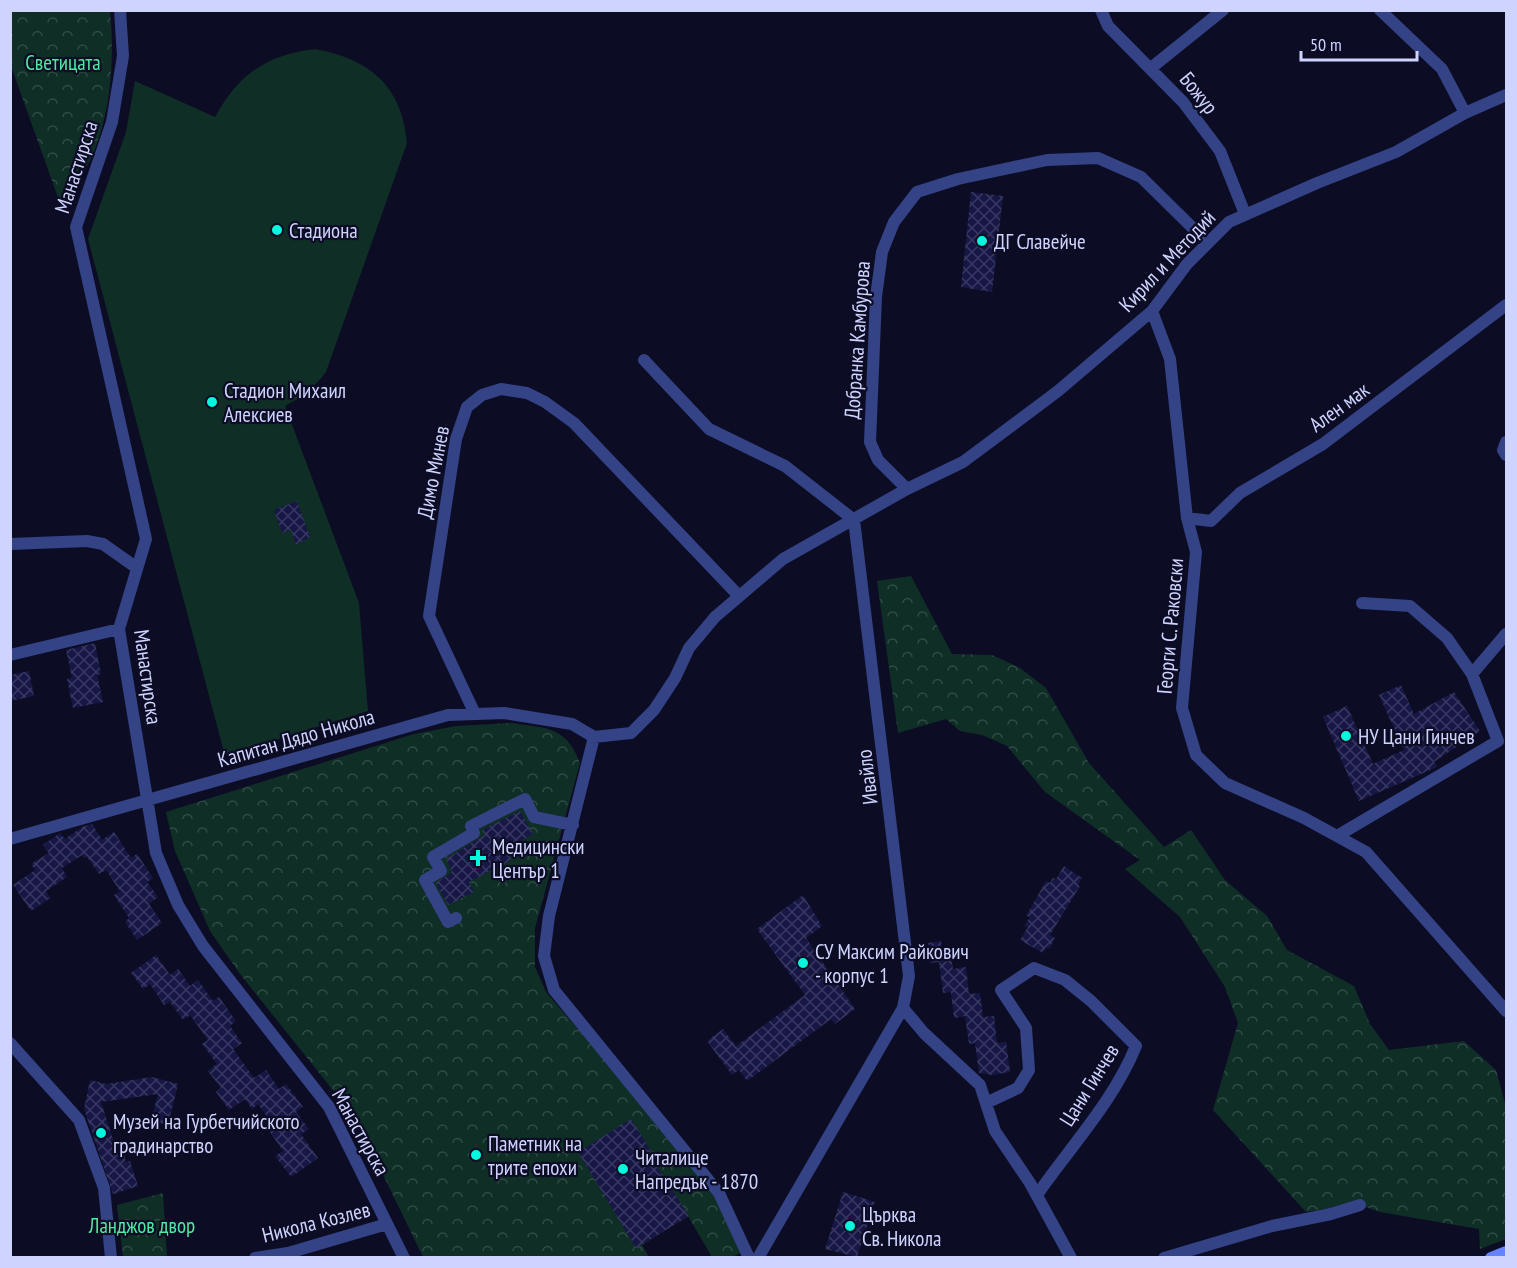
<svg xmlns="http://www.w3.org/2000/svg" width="1517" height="1268" viewBox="0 0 1517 1268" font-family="'PT Sans Narrow',sans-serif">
<defs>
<pattern id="park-crowns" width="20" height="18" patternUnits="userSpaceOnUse" patternTransform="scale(1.5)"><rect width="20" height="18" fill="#0f2e26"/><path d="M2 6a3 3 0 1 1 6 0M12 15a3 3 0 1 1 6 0" fill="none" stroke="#314b47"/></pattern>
<pattern id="building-cross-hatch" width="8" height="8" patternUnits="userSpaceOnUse" patternTransform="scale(1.5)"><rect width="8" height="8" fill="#171746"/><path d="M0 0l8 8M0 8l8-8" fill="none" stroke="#383862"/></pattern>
</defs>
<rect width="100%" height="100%" fill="#0c0d24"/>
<path fill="#0f2e26" d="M 315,49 C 370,59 402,86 407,143 L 326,372 C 314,388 302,397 285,406 L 359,603 L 368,711 L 225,756 L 88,239 L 126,132 L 135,81 L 215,117 C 239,74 266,55 315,49 Z"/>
<path fill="url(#park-crowns)" d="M 11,10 L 110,11 C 115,60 111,121 87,166 C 80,180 70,193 61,206 L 11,66 Z
M 911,576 L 952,654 L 992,655 L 1020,668 L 1046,688 L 1089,763 L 1164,847 L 1191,830 L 1225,880 L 1267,916 L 1287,950 L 1354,986 L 1370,1024 L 1389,1050 L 1464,1041 L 1496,1070 L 1506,1107 L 1506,1239 L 1480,1249 L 1479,1229 L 1380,1212 L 1357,1204 L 1306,1212 L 1213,1110 L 1238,1023 L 1225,987 L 1180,917 L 1125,869 L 1140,860 L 1045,792 L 1007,746 L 982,735 L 960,731 L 946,719 L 898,733 L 877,581 Z
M 511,723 C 546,728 566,726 580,763 L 535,928 L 535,967 L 546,992 L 719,1193 L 745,1250 L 733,1257 L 712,1257 L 688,1216 L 642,1245 L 649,1257 L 423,1257 L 356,1119 L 240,974 L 210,931 L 175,851 L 166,812 L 414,734 L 456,726 Z
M 163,1193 L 167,1257 L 123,1257 L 117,1205 Z"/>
<path fill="url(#building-cross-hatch)" d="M 971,192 L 1003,196 L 992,292 L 961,287 Z
M 297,501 L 310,537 L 296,545 L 291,530 L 282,533 L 274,510 Z
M 95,643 L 101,674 L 97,675 L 103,702 L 73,708 L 67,679 L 72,678 L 66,650 Z
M 29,671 L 34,696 L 10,701 L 10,675 Z
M 1401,685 L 1414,714 L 1454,692 L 1480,731 L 1434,762 L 1437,767 L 1359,801 L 1323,717 L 1347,706 L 1373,764 L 1404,750 L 1379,695 Z
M 520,811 L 533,834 L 505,849 L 511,860 L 469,882 L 474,892 L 448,905 L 436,883 L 452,872 L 446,859 L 485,835 L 482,830 Z
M 92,824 L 102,840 L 114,832 L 131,858 L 137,854 L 153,878 L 147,882 L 158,897 L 149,904 L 162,923 L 137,940 L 125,922 L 129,918 L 114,895 L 120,891 L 106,870 L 99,874 L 87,857 L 84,858 L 82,855 L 62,868 L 67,877 L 46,891 L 50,898 L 31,911 L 13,885 L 35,870 L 31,864 L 49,853 L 43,845 L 60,833 L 65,839 L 82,827 Z
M 1064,866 L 1082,878 L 1078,885 L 1080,886 L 1050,935 L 1055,938 L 1049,949 L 1046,947 L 1043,953 L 1020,940 L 1028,927 L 1024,926 L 1030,917 L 1026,916 L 1046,881 L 1050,883 L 1053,878 L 1056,879 Z
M 803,895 L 822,926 L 806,938 L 855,1009 L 835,1024 L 831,1019 L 747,1081 L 739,1070 L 732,1075 L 707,1041 L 723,1029 L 736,1046 L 805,995 L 757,929 Z
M 941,941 L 943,957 L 951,956 L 953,969 L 966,967 L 969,994 L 980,993 L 983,1017 L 994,1016 L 997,1043 L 1006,1042 L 1010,1072 L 992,1075 L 979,1073 L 975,1043 L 969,1044 L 965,1016 L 954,1018 L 951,992 L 943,993 L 939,962 L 930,963 L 928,943 Z
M 156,955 L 170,975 L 178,969 L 190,986 L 198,980 L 213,1001 L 219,997 L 236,1021 L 230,1026 L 242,1043 L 233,1049 L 254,1078 L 266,1070 L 279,1089 L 286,1084 L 303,1107 L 296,1112 L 309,1129 L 301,1134 L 318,1158 L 291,1177 L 275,1156 L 283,1151 L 268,1129 L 273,1125 L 258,1104 L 252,1109 L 245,1099 L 229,1110 L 216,1092 L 221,1088 L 208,1071 L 217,1064 L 202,1044 L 208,1040 L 190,1015 L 183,1020 L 170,1002 L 164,1005 L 150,984 L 143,989 L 131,973 Z
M 152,1077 L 178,1084 L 168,1125 L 151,1121 L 158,1094 L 101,1102 L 118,1155 L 124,1154 L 126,1162 L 130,1161 L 138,1186 L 113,1194 L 84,1109 L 90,1080 L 106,1084 Z
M 631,1119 L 651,1151 L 648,1153 L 689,1216 L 636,1248 L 578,1152 Z
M 843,1192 L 875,1202 L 857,1257 L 825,1249 Z"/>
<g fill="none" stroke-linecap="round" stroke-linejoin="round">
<path stroke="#344286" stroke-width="12" d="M 120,10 L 123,56 L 112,122 L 76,227 L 146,539 L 119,629 L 156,853 L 178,905 L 203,946 L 329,1107 L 404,1258
M 1101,10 L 1108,26 L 1183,102 L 1220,151 L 1245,214
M 1380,10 L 1442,69 L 1465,113
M 1151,68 L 1223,10
M 1152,311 L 1170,359 L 1187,518 L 1196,552 L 1182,708 L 1196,755 L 1225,783 L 1304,818 L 1366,852 L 1506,1011
M 644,360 L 709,429 L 785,466 L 854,520 L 909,976 L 903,1008 L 758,1258
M 1506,442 L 1503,450 L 1506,455
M 907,489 L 878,460 L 870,442 L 876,297 L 882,252 L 894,222 L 917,192 L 958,179 L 1047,160 L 1098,158 L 1141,177 L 1208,243
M 1187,518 L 1211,521 L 1240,493 L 1323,444 L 1506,305
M 10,544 L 87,541 L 103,544 L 137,568
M 1362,603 L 1410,606 L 1447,638 L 1472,674
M 10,655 L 119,629
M 475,714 L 429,616 L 456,439 L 467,407 L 482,395 L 501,389 L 527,393 L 545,402 L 574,423 L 739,596
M 594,737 L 549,916 L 544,956 L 554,990 L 719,1193 L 749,1258
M 1337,836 L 1498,741 L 1472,674 L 1506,634
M 10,839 L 448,715 L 504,713 L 572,724 L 594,737 L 631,733 L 654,710 L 675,678 L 689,648 L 715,617 L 783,559 L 907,489 L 963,462 L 1058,391 L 1152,311 L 1187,264 L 1229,222 L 1317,183 L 1396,152 L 1465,113 L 1506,95
M 456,918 L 448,922 L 425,880 L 441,871 L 433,857 L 474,833 L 471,826 L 525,799 L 534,817 L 573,825
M 903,1008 L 924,1033 L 980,1085 L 995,1131 L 1030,1183 L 1071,1258
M 10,1043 L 79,1120 L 104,1188 L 111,1258
M 986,1103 L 1018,1088 L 1029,1070 L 1026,1028 L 1001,990 L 1034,968 L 1065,980 L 1091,1001 L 1136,1046 C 1113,1102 1071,1146 1037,1195
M 255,1258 L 288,1253 L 387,1224
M 1164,1258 L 1272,1226 L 1331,1214 L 1360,1205"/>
<path stroke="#6683ff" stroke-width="12" d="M 1491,1258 L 1506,1252"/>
</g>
<g fill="#00fadd" stroke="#0c0d24" stroke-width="2">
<circle cx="277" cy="230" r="6"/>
<circle cx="982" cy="241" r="6"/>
<circle cx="212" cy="402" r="6"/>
<circle cx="1346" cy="736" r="6"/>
<path d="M475 849h6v6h6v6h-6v6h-6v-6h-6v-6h6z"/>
<circle cx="803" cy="963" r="6"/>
<circle cx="101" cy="1133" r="6"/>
<circle cx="476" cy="1155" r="6"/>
<circle cx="623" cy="1169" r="6"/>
<circle cx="850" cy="1226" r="6"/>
</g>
<g text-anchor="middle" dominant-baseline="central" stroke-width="4.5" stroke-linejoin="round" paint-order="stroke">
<g font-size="21" fill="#52e8a2" stroke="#0c0d24">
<text x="63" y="62">Светицата</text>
<text x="142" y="1225">Ланджов двор</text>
</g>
<g font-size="21" fill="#cfd4ff" stroke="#0c0d24">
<text transform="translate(1199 93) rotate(51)">Божур</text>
<text transform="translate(76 167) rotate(-72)">Манастирска</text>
<text transform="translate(1167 261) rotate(-47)">Кирил и Методий</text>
<text transform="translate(857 340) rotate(-86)">Добранка Камбурова</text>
<text transform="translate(1339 407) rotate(-36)">Ален мак</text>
<text transform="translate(433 472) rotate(-79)">Димо Минев</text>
<text transform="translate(1170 626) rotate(-85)">Георги С. Раковски</text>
<text transform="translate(148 677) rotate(82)">Манастирска</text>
<text transform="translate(296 738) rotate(-16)">Капитан Дядо Никола</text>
<text transform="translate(867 777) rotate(-97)">Ивайло</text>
<text transform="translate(1089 1085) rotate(-58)">Цани Гинчев</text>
<text transform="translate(361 1132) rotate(61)">Манастирска</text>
<text transform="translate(316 1222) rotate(-14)">Никола Козлев</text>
</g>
<g font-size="21" fill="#cfd4ff" stroke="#0c0d24" text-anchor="start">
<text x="289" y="230">Стадиона</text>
<text x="994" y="241">ДГ Славейче</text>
<text x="224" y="390">Стадион Михаил<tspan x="224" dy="24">Алексиев</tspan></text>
<text x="1358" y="736">НУ Цани Гинчев</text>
<text x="492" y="846">Медицински<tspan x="492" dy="24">Център 1</tspan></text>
<text x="815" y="951">СУ Максим Райкович<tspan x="815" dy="24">- корпус 1</tspan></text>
<text x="113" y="1121">Музей на Гурбетчийското<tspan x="113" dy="24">градинарство</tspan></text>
<text x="488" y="1143">Паметник на<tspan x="488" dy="24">трите епохи</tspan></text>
<text x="635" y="1157">Читалище<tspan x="635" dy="24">Напредък - 1870</tspan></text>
<text x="862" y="1214">Църква<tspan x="862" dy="24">Св. Никола</tspan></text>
</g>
</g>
<rect width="1517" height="1268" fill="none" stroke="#cfd4ff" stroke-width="24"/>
<path d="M1301 51v9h116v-9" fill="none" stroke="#cfd4ff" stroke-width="3"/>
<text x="1310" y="51" font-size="18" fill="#cfd4ff" stroke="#0c0d24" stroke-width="4.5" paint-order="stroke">50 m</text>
</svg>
